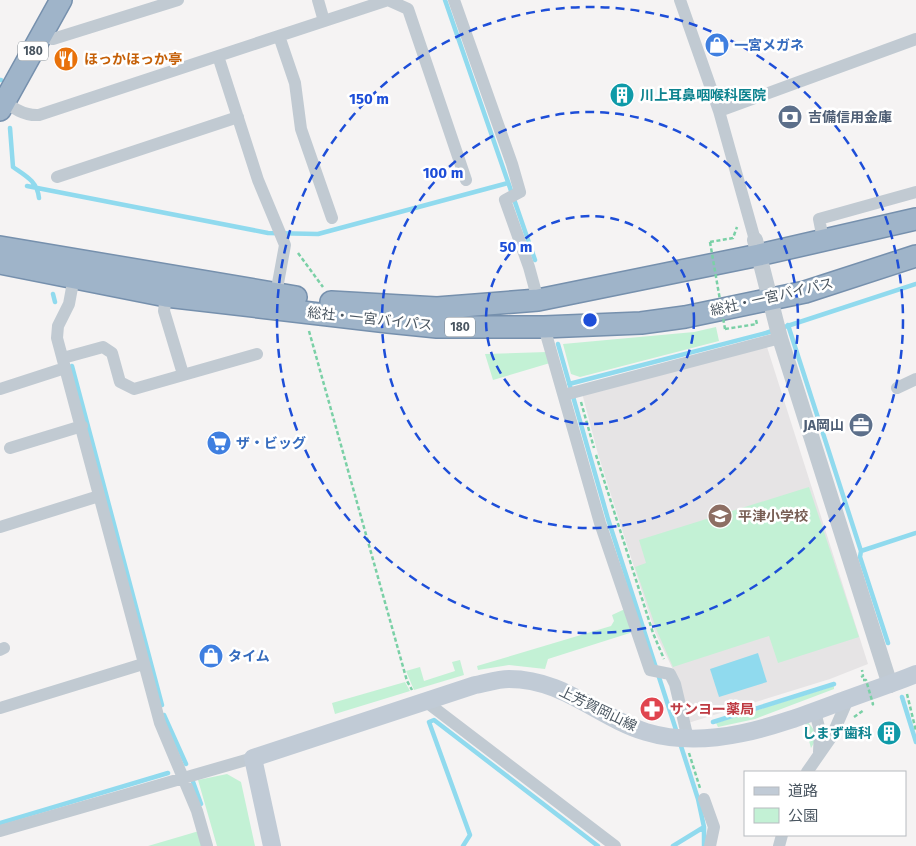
<svg xmlns="http://www.w3.org/2000/svg" width="916" height="846" viewBox="0 0 916 846" font-family="'Fira Sans','Noto Sans JP',sans-serif">
<rect width="100%" height="100%" fill="#f5f3f3"/>
<path fill="#e6e4e5" d="M 767,347 L 868,664 L 830,679 L 688,723 L 679,682 L 655,632 L 634,567 L 598,454 L 582,393 Z"/>
<path fill="#c3f1d5" d="M 716,327 L 719,341 L 580,377 L 571,374 L 563,344 L 694,332 Z
M 547,352 L 550,363 L 493,380 L 485,354 Z
M 809,487 L 859,637 L 778,663 L 769,636 L 673,667 L 657,631 L 635,567 L 646,563 L 639,540 Z
M 625,609 L 633,632 L 548,659 L 545,669 L 509,665 L 478,670 L 477,666 L 611,626 L 614,621 L 612,615 Z
M 460,660 L 464,675 L 414,690 L 406,671 L 420,667 L 424,681 L 455,671 L 452,662 Z
M 405,682 L 410,691 L 335,714 L 332,703 Z
M 834,686 L 834,689 L 755,719 L 718,727 L 716,723 Z
M 808,722 L 814,730 L 814,743 L 811,748 L 804,723 Z
M 227,774 L 241,782 L 255,846 L 217,846 L 198,780 Z
M 199,831 L 203,846 L 148,846 Z"/>
<path fill="#90daee" d="M 758,653 L 767,682 L 719,697 L 710,669 Z"/>
<g fill="none" stroke-linecap="round" stroke-linejoin="round">
<path stroke="#90daee" stroke-width="4.5" d="M 445,0 L 535,260
M 0,80 L 1,80
M 10,128 L 13,167 C 26,176 37,181 39,198
M 27,186 L 268,233 L 318,234 L 508,183
M 53,294 L 55,302
M 788,325 L 861,551 L 916,533
M 558,344 L 608,519 L 677,733
M 72,366 L 162,705
M 569,384 L 766,333 L 916,284
M 861,551 L 860,557 L 888,643
M 902,697 L 916,742
M 164,715 L 186,764
M 713,722 L 834,684
M 192,779 L 201,804
M 0,823 L 168,773
M 463,846 L 470,835 L 429,722 L 434,720 L 598,846
M 673,846 L 704,827 L 698,799 L 680,743
M 704,846 L 704,827"/>
<defs>
<path id="trunk" d="M 0,110 L 61,0
M 0,247 L 296,297
M 0,263 L 166,296 L 388,322 L 437,327 L 544,327 L 641,323 L 685,317 L 805,292 L 916,256
M 331,302 L 437,308 L 538,300 L 759,255 L 916,219"/>
</defs>
<use href="#trunk" stroke="#7690ad" stroke-width="24"/>
<path stroke="#7ad0a6" stroke-width="2.5" stroke-dasharray="4 2.5" stroke-linecap="butt" d="M 710,242 L 733,238 L 737,227
M 298,253 L 323,287
M 725,329 L 757,324 L 756,320
M 309,331 L 407,681 L 412,690
M 581,402 L 594,448
M 596,455 L 653,633 L 664,659
M 861,677 L 863,676 L 862,670
M 907,694 L 916,731
M 854,717 L 864,710
M 689,753 L 700,788"/>
<path stroke="#c1cad2" stroke-width="12" d="M 318,0 L 324,21
M 454,0 L 512,164 L 520,192 L 505,200 L 529,267 L 538,300
M 680,0 L 719,111 L 755,240
M 43,33 L 53,39 L 178,0
M 279,36 L 295,83 L 301,129 L 332,218
M 218,56 L 258,180 L 285,245 L 276,294
M 1,99 C 13,108 24,116 39,115 L 388,0 L 408,9 L 466,180
M 719,111 L 916,39
M 57,177 L 238,117
M 823,239 L 819,219 L 916,192
M 74,277 L 69,304 L 58,326 L 57,338 L 160,723 L 197,811 L 207,846
M 166,296 L 164,311 L 183,374
M 544,327 L 600,523 L 650,670 L 670,674 L 675,684 L 688,739
M 63,358 L 103,347 L 112,353 L 120,382 L 134,389 L 257,354
M 897,388 L 916,379
M 0,389 L 65,368
M 564,395 L 780,338
M 10,448 L 82,426
M 0,527 L 99,496
M 0,650 L 4,648
M 429,700 L 429,704 L 615,846
M 0,708 L 143,664
M 815,712 L 820,731 L 819,752
M 807,772 L 832,736 L 848,699
M 704,799 L 714,827 L 710,846
M 0,831 L 253,758
M 779,846 L 782,835"/>
<path stroke="#c1cad2" stroke-width="16" d="M 755,240 L 780,338 L 890,685"/>
<path stroke="#c1cbd6" stroke-width="18" d="M 272,846 L 253,758 L 475,685 C 486,683 498,679 509,679 C 564,679 597,717 646,732 C 712,752 783,723 845,700 C 868,691 892,684 916,674"/>
<use href="#trunk" stroke="#9fb4c9" stroke-width="21"/>
<path stroke="#7ad0a6" stroke-width="2.5" stroke-dasharray="4 2.5" stroke-linecap="butt" d="M 710,242 L 725,329
M 863,680 L 866,680 L 873,704 L 872,705"/>
</g>
<g fill="none" stroke="#1d4ed8" stroke-width="2.5" stroke-dasharray="9 6">
<circle cx="590" cy="320" r="104"/>
<circle cx="590" cy="320" r="208"/>
<circle cx="590" cy="320" r="313"/>
</g>
<defs>
<symbol id="shop-disc" viewBox="-11 -11 22 22"><circle r="9.5" fill="#3f7fe0" stroke="#fff"/><path d="M-5-2.5h2.3a2.7 3.5 0 0 1 5.4 0H5L5.5 6h-11ZM-1.5-2.5h3a1.5 2.3 0 0 0-3 0Z" fill="#fff"/></symbol>
<symbol id="restaurant-disc" viewBox="-11 -11 22 22"><circle r="9.5" fill="#e8710a" stroke="#fff"/><path d="M-5-6h1v4h1v-4h1v4h1v-4h1v5L-1.5 .5V6h-2V.5L-5-1ZM5-6V6H3V1.5H1.5Q1.5-4 5-6Z" fill="#fff"/></symbol>
<symbol id="building-disc" viewBox="-11 -11 22 22"><circle r="9.5" fill="#0f9aa8" stroke="#fff"/><path d="M-4-6H4V6H1V3H-1V6H-4ZM-2.5-4.3h1.7v1.8h-1.7ZM.8-4.3h1.7v1.8H.8ZM-2.5-1h1.7V.8h-1.7ZM.8-1h1.7V.8H.8Z" fill="#fff"/></symbol>
<symbol id="bank-disc" viewBox="-11 -11 22 22"><circle r="9.5" fill="#5c6f8a" stroke="#fff"/><path d="M-6-4H6V4H-6ZM0-2.3a2.3 2.3 0 1 0 0 4.6a2.3 2.3 0 1 0 0-4.6Z" fill="#fff"/></symbol>
<symbol id="office-disc" viewBox="-11 -11 22 22"><circle r="9.5" fill="#5c6f8a" stroke="#fff"/><path d="M-6-3h4V-5.5h4V-3h4V5H-6ZM-1-4.5V-3h2v-1.5ZM-6 0V1H6V0Z" fill="#fff"/></symbol>
<symbol id="supermarket-disc" viewBox="-11 -11 22 22"><circle r="9.5" fill="#3f7fe0" stroke="#fff"/><path d="M-6-5.5h2.5l.6 2H6L4.5 2H-2.5L-4.4-4H-6ZM-1.5 3.2a1.3 1.3 0 1 0 .1 0ZM3 3.2a1.3 1.3 0 1 0 .1 0Z" fill="#fff"/></symbol>
<symbol id="school-disc" viewBox="-11 -11 22 22"><circle r="9.5" fill="#8d6e63" stroke="#fff"/><path d="M0-5L7-2L0 1L-7-2ZM-4 1L0 2.5L4 1V4Q0 6-4 4Z" fill="#fff"/></symbol>
<symbol id="pharmacy-disc" viewBox="-11 -11 22 22"><circle r="9.5" fill="#e0444e" stroke="#fff"/><path d="M-2-6h4v4h4v4h-4v4h-4v-4h-4v-4h4Z" fill="#fff"/></symbol>
</defs>
<g fill-rule="evenodd">
<use href="#shop-disc" x="703" y="31" width="28" height="28"/>
<use href="#restaurant-disc" x="52" y="45" width="28" height="28"/>
<use href="#building-disc" x="608" y="81" width="28" height="28"/>
<use href="#bank-disc" x="776" y="103" width="28" height="28"/>
<use href="#office-disc" x="847" y="411" width="28" height="28"/>
<use href="#supermarket-disc" x="205" y="429" width="28" height="28"/>
<use href="#school-disc" x="706" y="502" width="28" height="28"/>
<use href="#shop-disc" x="197" y="642" width="28" height="28"/>
<use href="#pharmacy-disc" x="638" y="695" width="28" height="28"/>
<use href="#building-disc" x="875" y="719" width="28" height="28"/>
</g>
<g text-anchor="middle" dominant-baseline="central" stroke-width="5" stroke-linejoin="round" paint-order="stroke">
<g fill="#fff" stroke="#808990" stroke-width="1">
<rect x="18" y="41.5" width="30" height="19" rx="4"/>
<rect x="445" y="317.5" width="30" height="19" rx="4"/>
</g>
<g font-size="12" font-weight="bold" fill="#4a5661">
<text x="33" y="51">180</text>
<text x="460" y="327">180</text>
</g>
<g font-size="14" font-weight="bold" fill="#366cbe" stroke="#fff" text-anchor="start">
<text x="734" y="45">一宮メガネ</text>
<text x="236" y="443">ザ・ビッグ</text>
<text x="228" y="656">タイム</text>
</g>
<g font-size="14" font-weight="bold" fill="#c56008" stroke="#fff" text-anchor="start">
<text x="84" y="59">ほっかほっか亭</text>
</g>
<g font-size="14" font-weight="bold" fill="#0d838f" stroke="#fff" text-anchor="start">
<text x="640" y="95">川上耳鼻咽喉科医院</text>
<text x="872" y="733" text-anchor="end">しまず歯科</text>
</g>
<g font-size="14" font-weight="bold" fill="#4e5e75" stroke="#fff" text-anchor="start">
<text x="808" y="117">吉備信用金庫</text>
<text x="844" y="425" text-anchor="end">JA岡山</text>
</g>
<g font-size="14" fill="#4a5661" stroke="#fff">
<text transform="translate(772 297) rotate(-13)">総社・一宮バイパス</text>
<text transform="translate(370 319) rotate(6)">総社・一宮バイパス</text>
<text transform="translate(598 709) rotate(26)">上芳賀岡山線</text>
</g>
<g font-size="14" font-weight="bold" fill="#785e54" stroke="#fff" text-anchor="start">
<text x="738" y="516">平津小学校</text>
</g>
<g font-size="14" font-weight="bold" fill="#be3a42" stroke="#fff" text-anchor="start">
<text x="670" y="709">サンヨー薬局</text>
</g>
</g>
<circle cx="590" cy="320" r="8" fill="#1d4ed8" stroke="#fff" stroke-width="2.5"/>
<g font-size="15" text-anchor="middle" font-weight="bold" fill="#1d4ed8" stroke="#fff" stroke-width="5" stroke-linejoin="round" paint-order="stroke">
<text x="369" y="104">150 m</text>
<text x="443" y="178">100 m</text>
<text x="516" y="252">50 m</text>
</g>
<rect x="744" y="771" width="162" height="65" fill="#ffffff" stroke="#b7bbc0"/>
<rect x="754" y="787" width="25" height="8" fill="#c1cbd6" stroke="#b7bbc0"/>
<text x="788" y="796" font-size="15" fill="#4a5661">道路</text>
<rect x="754" y="808" width="25" height="15" fill="#c3f1d5" stroke="#b7bbc0"/>
<text x="788" y="821" font-size="15" fill="#4a5661">公園</text>
</svg>
